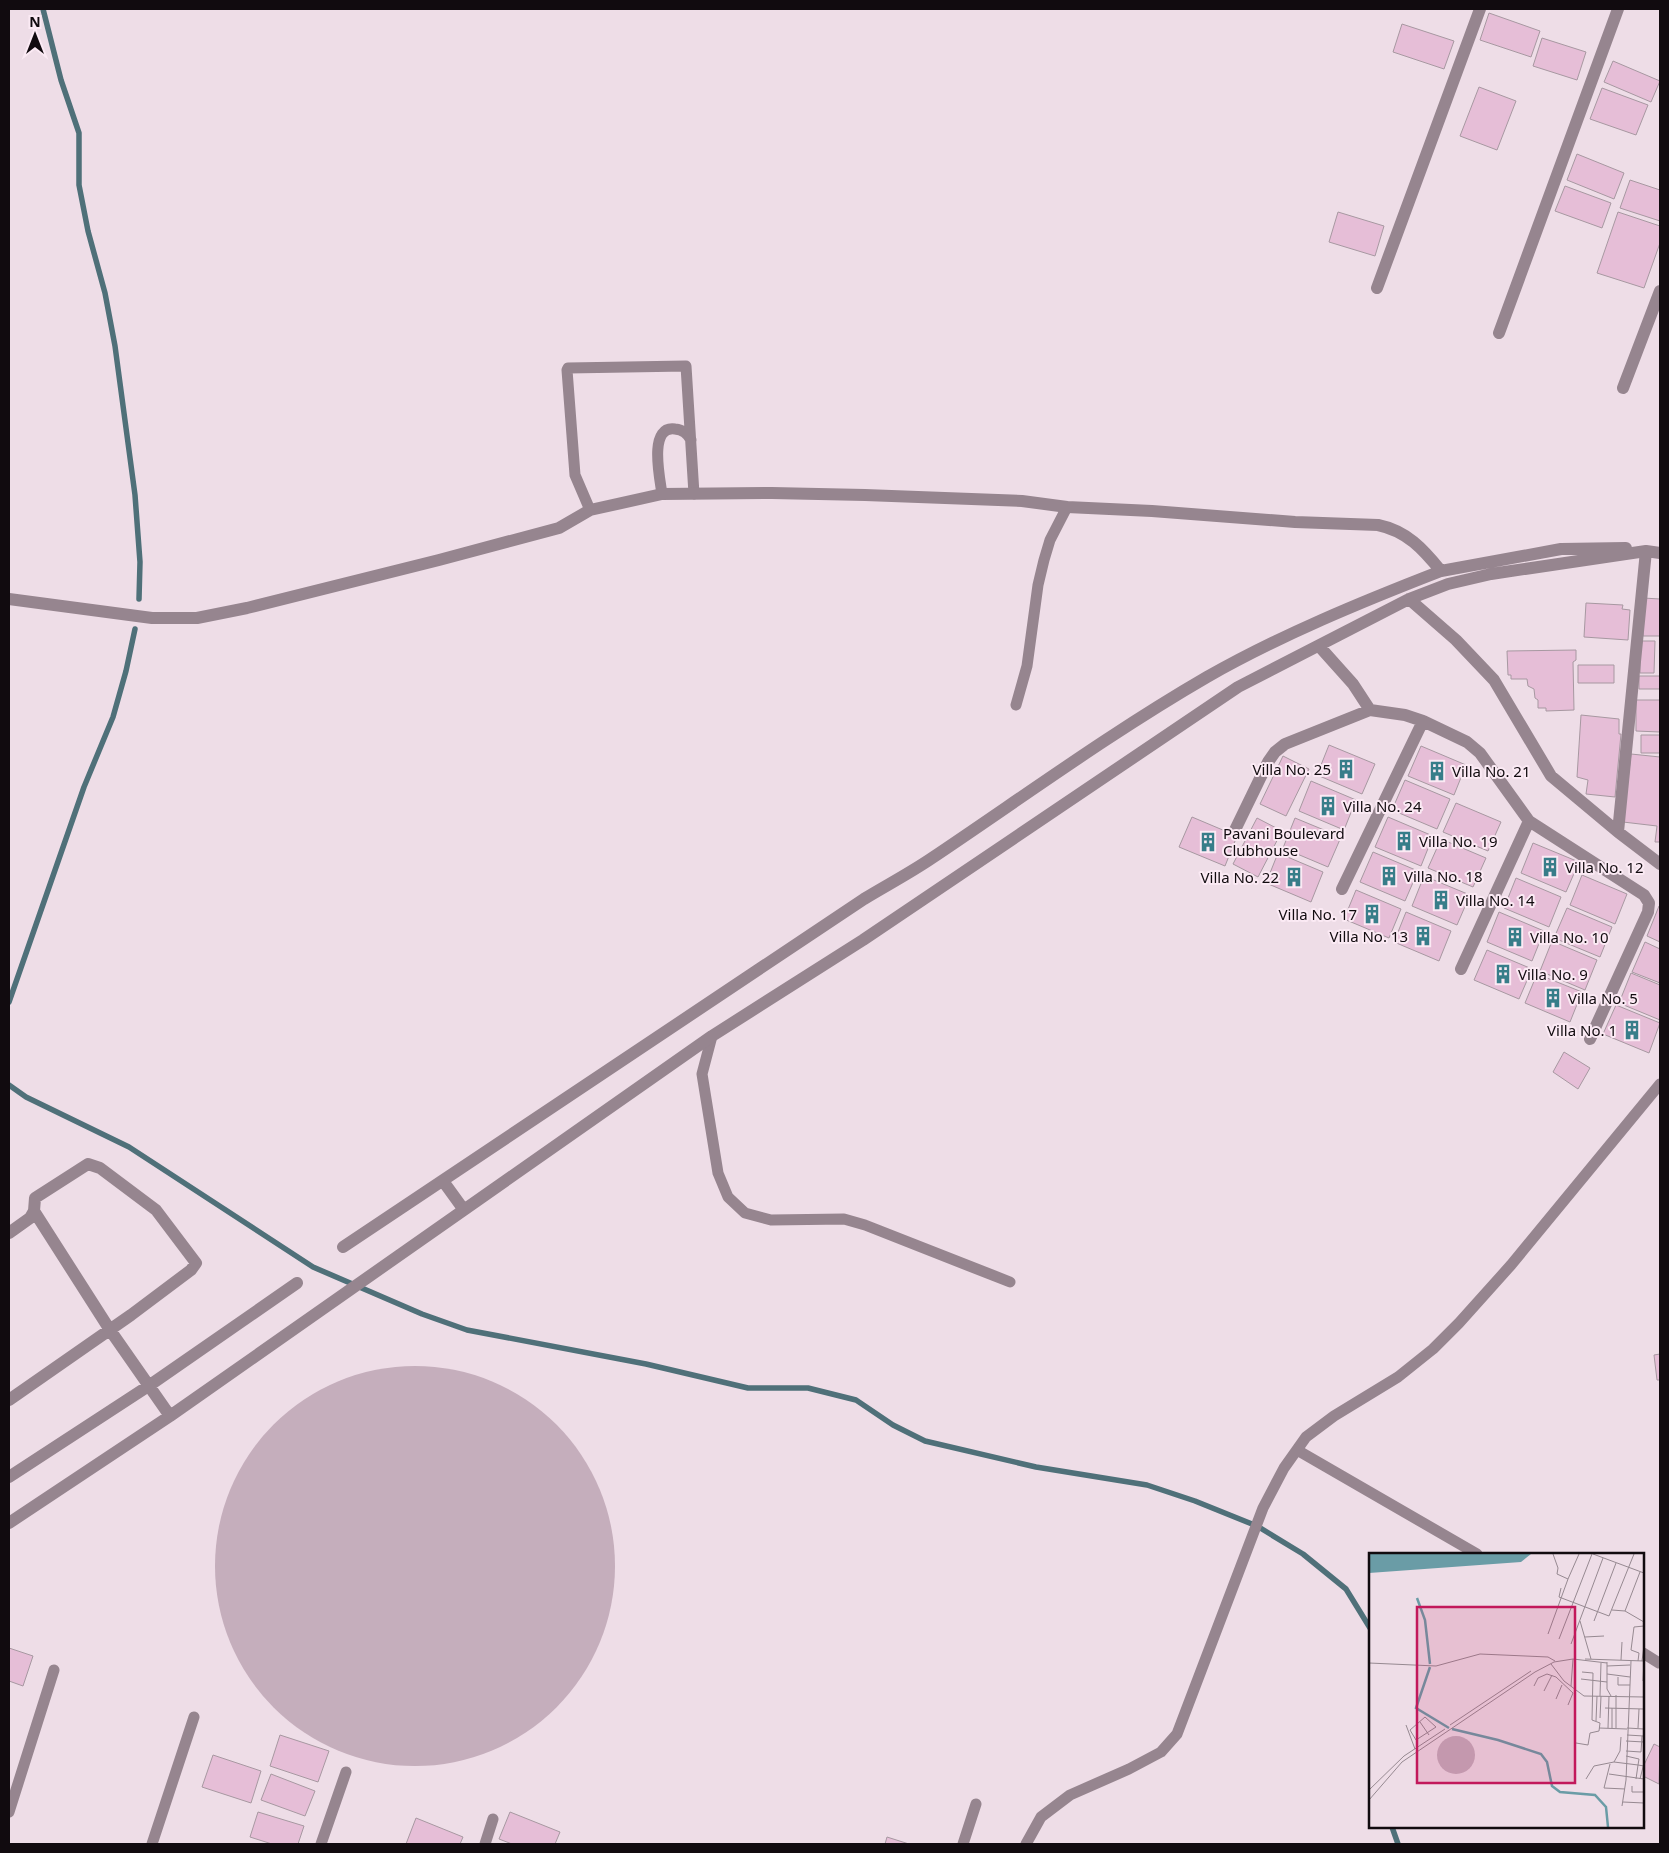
<svg xmlns="http://www.w3.org/2000/svg" width="1669" height="1853" viewBox="0 0 1669 1853" font-family="'Noto Sans',sans-serif">
<rect width="100%" height="100%" fill="#eedde7"/>
<path fill="#c5aebc" d="M215 1566a200 200 0 1 1 400 0a200 200 0 1 1-400 0Z"/>
<g fill="none" stroke-linecap="round" stroke-linejoin="round">
<path stroke="#4f7079" stroke-width="5.5" d="M 43,9 L 61,80 L 79,133 L 79,185 L 88,231 L 105,293 L 115,346 L 135,495 L 140,562 L 139,599
M 9,1002 L 84,787 L 113,717 L 126,671 L 135,629
M 9,1085 L 26,1097 L 129,1147 L 313,1267 L 422,1314 L 467,1330 L 646,1364 L 748,1388 L 808,1388 L 856,1400 L 893,1425 L 925,1441 L 1036,1467 L 1147,1485 L 1195,1501 L 1257,1526 L 1303,1554 L 1346,1589 L 1370,1628
M 1392,1827 L 1398,1844"/>
</g>
<path fill="#e6bed7" stroke="#a798a1" d="M 1489,13 L 1540,31 L 1531,57 L 1480,40 Z
M 1402,24 L 1454,41 L 1444,69 L 1393,52 Z
M 1542,38 L 1586,52 L 1577,80 L 1533,66 Z
M 1613,61 L 1660,81 L 1651,102 L 1604,82 Z
M 1479,87 L 1516,101 L 1497,150 L 1460,136 Z
M 1602,88 L 1648,105 L 1636,135 L 1590,119 Z
M 1577,154 L 1624,173 L 1614,199 L 1567,180 Z
M 1630,180 L 1660,190 L 1660,221 L 1620,208 Z
M 1565,186 L 1611,203 L 1602,228 L 1555,211 Z
M 1338,212 L 1384,226 L 1375,256 L 1329,242 Z
M 1618,212 L 1660,226 L 1660,243 L 1644,288 L 1597,273 Z
M 1643,598 L 1660,599 L 1660,636 L 1643,636 Z
M 1586,603 L 1623,605 L 1622,609 L 1630,610 L 1628,640 L 1584,637 Z
M 1640,641 L 1655,641 L 1654,673 L 1640,673 Z
M 1576,650 L 1576,660 L 1573,662 L 1574,710 L 1546,711 L 1546,708 L 1538,708 L 1538,700 L 1535,698 L 1534,689 L 1528,686 L 1527,679 L 1511,679 L 1511,675 L 1508,675 L 1507,651 Z
M 1578,665 L 1614,665 L 1614,683 L 1578,683 Z
M 1639,676 L 1660,676 L 1660,689 L 1639,689 Z
M 1636,700 L 1660,700 L 1660,732 L 1636,731 Z
M 1581,715 L 1619,719 L 1619,734 L 1621,734 L 1615,797 L 1586,794 L 1588,780 L 1577,777 Z
M 1641,735 L 1660,735 L 1660,753 L 1641,753 Z
M 1329,745 L 1375,764 L 1362,794 L 1317,775 Z
M 1421,746 L 1466,765 L 1454,795 L 1408,776 Z
M 1631,754 L 1660,757 L 1660,842 L 1655,842 L 1657,826 L 1623,822 Z
M 1283,756 L 1309,769 L 1286,816 L 1260,804 Z
M 1405,780 L 1450,799 L 1437,829 L 1392,810 Z
M 1311,781 L 1356,800 L 1344,830 L 1299,811 Z
M 1456,803 L 1501,822 L 1488,851 L 1443,832 Z
M 1192,817 L 1237,836 L 1225,866 L 1179,847 Z
M 1388,817 L 1433,836 L 1421,866 L 1375,847 Z
M 1257,818 L 1282,831 L 1258,877 L 1233,864 Z
M 1295,818 L 1341,837 L 1328,867 L 1283,848 Z
M 1441,839 L 1486,858 L 1473,887 L 1428,868 Z
M 1533,843 L 1579,862 L 1566,892 L 1521,873 Z
M 1373,852 L 1418,871 L 1405,901 L 1360,882 Z
M 1278,853 L 1323,872 L 1311,902 L 1266,883 Z
M 1582,875 L 1627,894 L 1615,924 L 1570,905 Z
M 1424,876 L 1470,895 L 1457,925 L 1412,906 Z
M 1516,878 L 1561,897 L 1549,927 L 1504,908 Z
M 1356,890 L 1401,909 L 1389,938 L 1344,919 Z
M 1659,906 L 1660,906 L 1660,942 L 1647,936 Z
M 1567,908 L 1612,927 L 1600,957 L 1554,938 Z
M 1406,912 L 1451,931 L 1439,961 L 1394,942 Z
M 1499,912 L 1544,931 L 1532,961 L 1487,942 Z
M 1552,941 L 1597,960 L 1585,990 L 1540,971 Z
M 1645,942 L 1660,949 L 1660,983 L 1632,972 Z
M 1487,950 L 1532,969 L 1519,999 L 1474,980 Z
M 1631,973 L 1660,985 L 1660,1020 L 1619,1003 Z
M 1537,974 L 1582,992 L 1570,1022 L 1525,1003 Z
M 1616,1005 L 1660,1023 L 1649,1053 L 1603,1034 Z
M 1564,1052 L 1590,1068 L 1578,1089 L 1553,1072 Z
M 1660,1354 L 1660,1380 L 1657,1380 L 1654,1355 Z
M 9,1648 L 33,1656 L 23,1686 L 9,1681 Z
M 280,1735 L 329,1751 L 318,1782 L 270,1766 Z
M 1654,1744 L 1660,1747 L 1659,1784 L 1643,1776 L 1643,1767 Z
M 213,1755 L 261,1771 L 251,1803 L 202,1787 Z
M 271,1774 L 315,1791 L 305,1816 L 261,1800 Z
M 258,1812 L 304,1826 L 298,1844 L 272,1844 L 250,1837 Z
M 510,1812 L 560,1832 L 555,1844 L 512,1844 L 499,1839 Z
M 416,1818 L 463,1837 L 460,1844 L 406,1844 Z
M 887,1837 L 909,1844 L 885,1844 Z"/>
<g fill="none" stroke-linecap="round" stroke-linejoin="round">
<path stroke="#96858f" stroke-width="11" d="M 662,494 C 660,479 648,425 675,429 C 683,430 687,433 691,440
M 590,510 L 575,475 L 567,370 L 568,368 L 686,366 L 694,494
M 1016,705 L 1027,666 L 1038,585 L 1044,560 L 1050,540 L 1067,507
M 712,1036 L 702,1074 L 718,1173 L 728,1197 L 745,1213 L 771,1220 L 844,1219 L 865,1225 L 1010,1282
M 1297,1450 L 1477,1554
M 1643,1653 L 1659,1663
M 9,1812 L 54,1670
M 152,1844 L 194,1717
M 321,1844 L 346,1772
M 485,1844 L 493,1819
M 963,1844 L 976,1804
M 1026,1844 L 1041,1817 L 1070,1795 L 1129,1769 L 1161,1752 L 1177,1734 L 1263,1508 L 1284,1468 L 1306,1437 L 1334,1416 L 1398,1377 L 1433,1349 L 1459,1323 L 1511,1265 L 1660,1084"/>
<path stroke="#96858f" stroke-width="12" d="M 1377,288 L 1480,9
M 1499,333 L 1618,9
M 1623,388 L 1660,291
M 9,599 L 152,618 L 197,618 L 247,608 L 439,560 L 559,528 L 590,510 L 662,494 L 772,493 L 865,495 L 1022,501 L 1067,507 L 1152,511 L 1295,522 L 1378,525 C 1407,531 1423,549 1441,571 L 1561,549 L 1626,548
M 1409,599 L 1456,640 L 1494,680 L 1551,776 L 1618,832 L 1660,864
M 1319,646 L 1353,684 L 1370,710
M 1235,830 L 1268,762 L 1275,752 L 1285,744 L 1370,710 L 1405,715 L 1423,721 L 1467,742 L 1480,753 L 1529,821 L 1644,895 L 1649,903 L 1648,912 L 1590,1039
M 1618,832 L 1646,551
M 1342,889 L 1423,721
M 1461,969 L 1529,821
M 443,1181 L 464,1210
M 34,1211 L 110,1330 L 170,1416
M 9,1233 L 30,1218 L 34,1211 L 35,1198 L 88,1164 L 100,1168 L 156,1210 L 196,1263 L 191,1270 L 131,1315 L 9,1400
M 343,1247 L 864,899 C 887,885 910,873 932,858 C 1023,797 1112,732 1207,677 C 1281,635 1361,602 1441,571
M 9,1477 L 150,1385 L 297,1283
M 9,1523 L 170,1416 L 712,1036 L 863,940 L 1238,687 L 1409,599 L 1448,584 L 1491,574 L 1646,551 L 1660,553"/>
</g>
<defs>
<symbol id="building-bare" viewBox="-9 -9 18 18"><path d="M-4-6H4V6H1V3H-1V6H-4ZM-2.5-4.3h1.7v1.8h-1.7ZM.8-4.3h1.7v1.8H.8ZM-2.5-1h1.7V.8h-1.7ZM.8-1h1.7V.8H.8Z" fill="#377d89" stroke="#fbeaf4" stroke-width="2.5" paint-order="stroke"/></symbol>
</defs>
<g fill-rule="evenodd">
<use href="#building-bare" x="1332" y="755" width="28" height="28"/>
<use href="#building-bare" x="1423" y="757" width="28" height="28"/>
<use href="#building-bare" x="1314" y="792" width="28" height="28"/>
<use href="#building-bare" x="1390" y="827" width="28" height="28"/>
<use href="#building-bare" x="1194" y="828" width="28" height="28"/>
<use href="#building-bare" x="1536" y="853" width="28" height="28"/>
<use href="#building-bare" x="1375" y="862" width="28" height="28"/>
<use href="#building-bare" x="1280" y="863" width="28" height="28"/>
<use href="#building-bare" x="1427" y="886" width="28" height="28"/>
<use href="#building-bare" x="1358" y="900" width="28" height="28"/>
<use href="#building-bare" x="1409" y="922" width="28" height="28"/>
<use href="#building-bare" x="1501" y="923" width="28" height="28"/>
<use href="#building-bare" x="1489" y="960" width="28" height="28"/>
<use href="#building-bare" x="1539" y="984" width="28" height="28"/>
<use href="#building-bare" x="1618" y="1016" width="28" height="28"/>
</g>
<g text-anchor="middle" dominant-baseline="central" stroke-width="4" stroke-linejoin="round" paint-order="stroke">
<g font-size="15" fill="#110b0f" stroke="#fbeaf4" text-anchor="start">
<text x="1331" y="769" text-anchor="end">Villa No. 25</text>
<text x="1452" y="771">Villa No. 21</text>
<text x="1343" y="806">Villa No. 24</text>
<text x="1223" y="833">Pavani Boulevard<tspan x="1223" dy="17">Clubhouse</tspan></text>
<text x="1419" y="841">Villa No. 19</text>
<text x="1565" y="867">Villa No. 12</text>
<text x="1404" y="876">Villa No. 18</text>
<text x="1279" y="877" text-anchor="end">Villa No. 22</text>
<text x="1456" y="900">Villa No. 14</text>
<text x="1357" y="914" text-anchor="end">Villa No. 17</text>
<text x="1408" y="936" text-anchor="end">Villa No. 13</text>
<text x="1530" y="937">Villa No. 10</text>
<text x="1518" y="974">Villa No. 9</text>
<text x="1568" y="998">Villa No. 5</text>
<text x="1617" y="1030" text-anchor="end">Villa No. 1</text>
</g>
</g>
<g transform="translate(1369 1553)">
<rect width="275" height="275" fill="#eedde7"/>
<path d="M68 202a19 19 0 1 1 38 0a19 19 0 1 1-38 0Z" fill="#c5aebc"/>
<path d="M 0,1 L 162,1 L 152,9 L 0,20 Z" fill="#6a9ca6"/>
<path fill="none" stroke="#6a9ca6" stroke-width="2.5" d="M 48,45 L 56,67 L 61,111M 61,114 L 47,155 L 80,175M 83,176 L 129,187 L 172,201 L 178,209 L 183,233 L 191,239 L 226,242 L 237,254 L 239,274"/>
<path fill="none" stroke="#968991" stroke-width="1" d="M 224,1 L 275,20M 199,26 L 210,1M 192,35 L 190,44 L 240,63 L 265,1M 243,57 L 256,58 L 275,69M 256,58 L 271,19M 211,68 L 222,106M 225,68 L 247,10M 179,81 L 199,26 L 188,21 L 189,15 L 184,1M 216,84 L 235,83M 190,86 L 223,1M 202,91 L 234,5M 216,106 L 275,108M 252,107 L 253,89M 269,108 L 270,100 L 262,97 L 265,74 L 275,73M 273,108 L 275,93M 238,109 L 238,136 L 242,143M 0,110 L 67,113 L 111,101 L 179,104 L 186,108M 182,111 L 195,128 L 215,143 L 275,144M 238,113 L 261,112M 238,121 L 261,124M 249,124 L 249,132 L 261,132M 212,126 L 238,129M 274,128 L 275,108M 165,133 L 169,125 L 178,121 L 187,124 L 204,140 L 199,152M 202,133 L 204,106M 175,138 L 183,122M 231,143 L 232,110M 187,146 L 193,132M 236,155 L 275,156M 56,164 L 67,174 L 47,187 L 41,177 ZM 231,165 L 232,143M 227,168 L 228,143M 51,169 L 60,182M 37,172 L 46,196M 81,172 L 162,118M 230,175 L 258,176M 239,175 L 240,143M 243,175 L 243,155M 247,175 L 247,142M 258,175 L 275,176M 269,175 L 270,156M 258,182 L 275,183M 257,188 L 275,189M 207,190 L 219,192 L 221,180 L 230,178 L 231,170 L 223,167 L 224,120 L 213,119M 257,198 L 272,199 L 273,183M 257,203 L 270,206 L 269,212 L 275,213M 245,209 L 251,198 L 252,184M 241,211 L 235,235 L 256,236M 240,221 L 275,226M 217,226 L 225,213 L 245,209 L 269,212 L 267,226M 271,226 L 275,210M 263,233 L 263,239 L 275,239M 0,237 L 35,203 L 76,176M 0,247 L 33,209 L 166,119 L 185,109 L 204,106 L 238,110M 254,249 L 275,250M 253,253 L 257,227 L 262,108"/>
<path fill="#c2185b" fill-opacity="0.15" stroke="#c2185b" stroke-width="2.5" d="M 48,54 L 206,54 L 206,230 L 48,230 Z"/>
<rect width="275" height="275" fill="none" stroke="#110b0f" stroke-width="2.5"/>
</g>
<rect width="1669" height="1853" fill="none" stroke="#110b0f" stroke-width="20"/>
<g transform="translate(35 35)" stroke="#fbeaf4" stroke-width="4" paint-order="stroke">
<path d="M0-4L9 19L0 12L-9 19Z" fill="#110b0f"/>
<text y="-8" font-size="14" font-weight="bold" text-anchor="middle" fill="#110b0f">N</text>
</g>
</svg>
